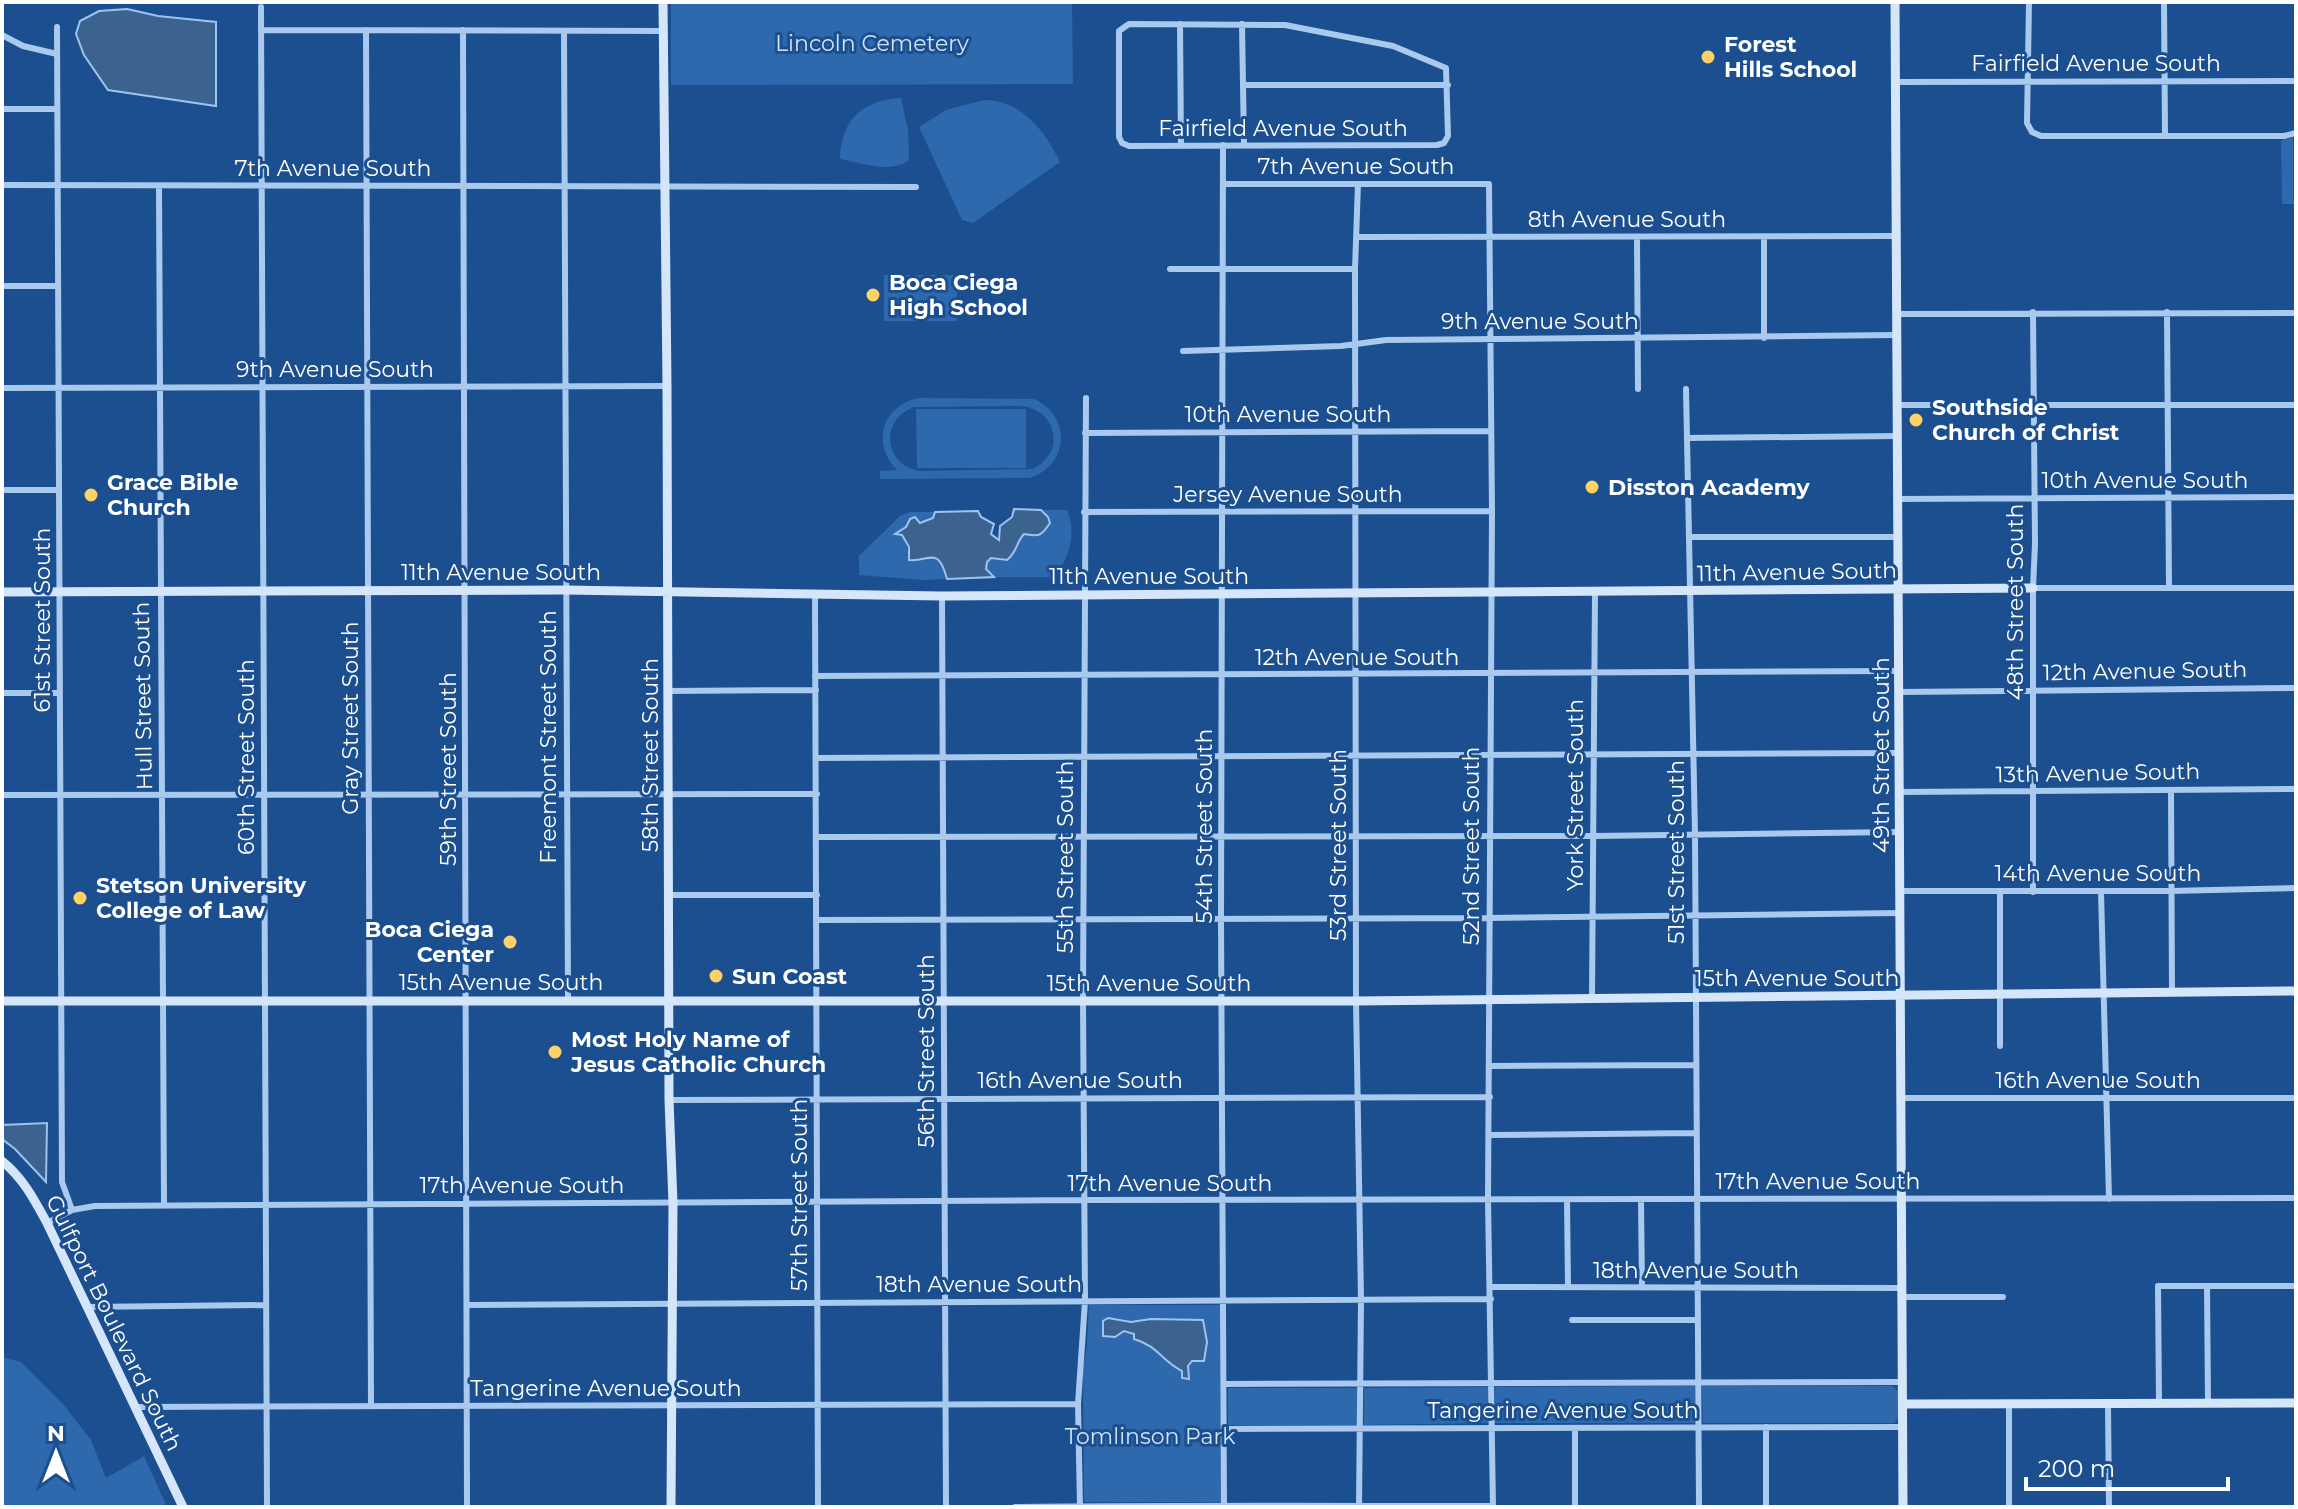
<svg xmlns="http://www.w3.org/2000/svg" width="2298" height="1509" viewBox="0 0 2298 1509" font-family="Montserrat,sans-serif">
<rect width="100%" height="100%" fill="#1b4f8f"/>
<path fill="#2e69ad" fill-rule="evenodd" d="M 671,2 L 1072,2 L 1073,84 L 671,85 Z
M 901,98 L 908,130 L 909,160 C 892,174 860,163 840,159 C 841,120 862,100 901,98 Z
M 984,100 C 1022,100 1045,131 1060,162 L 973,223 L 962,220 L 919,127 L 946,110 Z
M 2293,138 L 2293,201 L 2296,204 L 2282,204 L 2281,140 Z
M 884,275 L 957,275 L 957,321 L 884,321 Z
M 919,398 L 1034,399 C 1072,416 1069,465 1030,478 L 880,479 L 880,471 L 897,470 C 871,444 882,405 919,398 ZM 1020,406 C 1057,408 1067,454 1032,469 L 919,471 C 883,464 880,419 914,407 Z
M 916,409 L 1026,409 L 1026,468 L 917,468 Z
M 1041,510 L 1067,510 C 1077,534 1069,557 1055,577 L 994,577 L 986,569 L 987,562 L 991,558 C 1017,568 1014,546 1024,534 L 1030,535 L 1048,517 Z
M 910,512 L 935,512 C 929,528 921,519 910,519 L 906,526 L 896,533 L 902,535 L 910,555 L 934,558 L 940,561 L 947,579 L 924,580 L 859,575 L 859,556 L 900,516 Z
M 1089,1305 L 1220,1305 L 1221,1502 L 1084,1502 L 1083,1369 L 1087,1346 ZM 1121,1319 L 1131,1322 L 1151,1319 L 1203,1320 L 1187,1373 C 1164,1365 1159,1346 1135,1339 L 1134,1334 L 1124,1331 L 1115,1336 L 1103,1336 Z
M 2,1357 L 21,1362 L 63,1404 L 91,1440 L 106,1478 L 144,1456 L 167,1507 L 2,1507 Z
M 1695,1386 L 1696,1423 L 1495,1423 L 1495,1387 Z
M 1702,1386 L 1893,1386 L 1899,1393 L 1899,1418 L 1894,1423 L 1703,1423 Z
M 1488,1387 L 1488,1423 L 1364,1425 L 1364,1388 Z
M 1228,1388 L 1357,1388 L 1357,1425 L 1228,1425 Z"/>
<path fill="#3c6290" stroke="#9cc4f0" stroke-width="2" d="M 127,9 L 158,16 L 216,22 L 216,106 L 108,90 L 84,55 L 76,34 L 80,21 L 99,11 Z
M 1014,509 L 1041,510 L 1048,517 L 1050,523 C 1040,538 1038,536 1024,534 C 1016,542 1018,551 1007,560 L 991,558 L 987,562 L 986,569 L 994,577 L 947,579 C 938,545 930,562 909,560 L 909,547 L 902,535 L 895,534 L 906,527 L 910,519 L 915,517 L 920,523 L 933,518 L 935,512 L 978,511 L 981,517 L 994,524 L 991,534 L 999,540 L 1000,526 L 1012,517 Z
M 47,1123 L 46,1182 L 15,1149 L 2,1139 L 2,1125 Z
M 1108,1318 L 1131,1322 L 1151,1319 L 1203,1320 L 1207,1342 L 1204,1361 L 1192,1361 L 1188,1366 L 1189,1379 L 1182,1378 L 1182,1371 C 1162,1361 1158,1346 1134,1339 L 1134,1334 L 1124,1331 L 1115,1337 L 1103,1336 L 1103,1321 Z"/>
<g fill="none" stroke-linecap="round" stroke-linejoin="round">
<path stroke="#a9c9ee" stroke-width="6" d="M 2029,2 L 2027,123 L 2032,132 L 2041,136 L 2284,136 L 2296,133
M 2164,2 L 2165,136
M 261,7 L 267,1507
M 1129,24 L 1285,25 L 1393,46 L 1446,68 L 1448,136 L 1444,143 L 1437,145 L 1129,146 L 1122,143 L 1119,137 L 1119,31 Z
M 1180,24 L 1181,146
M 1242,24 L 1244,145
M 57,27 L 62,1182 L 72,1210
M 262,30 L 663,31
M 366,30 L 371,1406
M 463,30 L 467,1507
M 564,31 L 568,1000
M 2,35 L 23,46 L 57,54
M 1896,82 L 2296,81
M 1243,85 L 1448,85
M 2,109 L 57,109
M 1223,145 L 1221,918 L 1224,1507
M 1223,184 L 1489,184 L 1492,511 L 1488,1200 L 1493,1507
M 1358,184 L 1355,269 L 1356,1001 L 1361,1300 L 1359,1507
M 2,185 L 916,187
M 159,186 L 164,1205
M 1357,237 L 1897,236
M 1637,237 L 1638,389
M 1764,237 L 1764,338
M 1170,269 L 1355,269
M 2,286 L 58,286
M 2167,312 L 2169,588
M 1897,314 L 2296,313
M 1183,351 L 1341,346 L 1386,340 L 1897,335
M 2,388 L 667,386
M 1686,389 L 1695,834 L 1699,1507
M 1897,405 L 2296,405
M 1085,433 L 1491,431
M 1687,438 L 1898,436
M 2,490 L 59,490
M 1898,499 L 2296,497
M 1084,512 L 1492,511
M 1689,537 L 1898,537
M 2033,588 L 2296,588
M 815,594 L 818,1507
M 942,596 L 946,1507
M 815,676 L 1899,671
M 668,691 L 816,690
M 1899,692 L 2296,688
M 2,693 L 60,693
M 816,758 L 1899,753
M 2171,790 L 2172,993
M 1899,792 L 2296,789
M 2,795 L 817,794
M 817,837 L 1594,836 L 1900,832
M 1900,891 L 2170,891 L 2296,888
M 2101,891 L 2109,1199
M 2000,892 L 2000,1046
M 2033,892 L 2033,588 L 2035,544 L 2033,312
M 668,895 L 817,895
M 818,920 L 1490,918 L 1900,913
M 1592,998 L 1595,592
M 1491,1066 L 1696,1065
M 1901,1098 L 2296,1098
M 669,1100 L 1490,1097
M 1489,1135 L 1696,1133
M 1567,1200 L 1568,1286
M 1641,1200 L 1642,1288
M 47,1223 L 72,1210 L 95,1206 L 1085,1200 L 2296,1198
M 2207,1286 L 2208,1402
M 1490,1287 L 1902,1288
M 1902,1297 L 2003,1297
M 467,1305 L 1491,1299
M 87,1307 L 266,1305
M 1572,1320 L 1697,1320
M 1224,1384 L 1902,1382
M 2159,1402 L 2158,1286 L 2296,1286
M 2009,1403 L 2009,1507
M 2108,1403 L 2109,1507
M 135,1407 L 1078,1404
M 1766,1427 L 1766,1507
M 1224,1429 L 1903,1427
M 1015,1507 C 1174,1505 1334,1506 1493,1506
M 1080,1507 L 1078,1404 L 1085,1301 L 1083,1001 L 1086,398
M 1575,1507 L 1575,1428"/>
<path stroke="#d6e6fa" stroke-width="9" d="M 663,2 L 667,386 L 669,1100 L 673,1203 L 671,1507
M 1895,2 L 1903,1507
M 2,592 L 565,590 L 942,596 L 2033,588
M 2,1001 L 1356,1001 L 2296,991
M 2,1161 C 23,1178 34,1199 47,1223 L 183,1507
M 1903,1404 L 2296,1403"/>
</g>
<g fill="#ffd166" stroke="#1b4f8f" stroke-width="3">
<circle cx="1708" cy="57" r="8"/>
<circle cx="873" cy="295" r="8"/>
<circle cx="1916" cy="420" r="8"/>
<circle cx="1592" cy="487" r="8"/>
<circle cx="91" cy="495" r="8"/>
<circle cx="80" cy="898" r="8"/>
<circle cx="510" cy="942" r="8"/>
<circle cx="716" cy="976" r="8"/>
<circle cx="555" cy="1052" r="8"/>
</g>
<g text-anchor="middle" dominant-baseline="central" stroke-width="6" stroke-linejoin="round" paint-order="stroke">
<g font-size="22" fill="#cfe3fa" stroke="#1b4f8f">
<text x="872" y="43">Lincoln Cemetery</text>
<text x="1150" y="1436">Tomlinson Park</text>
</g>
<g font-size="22" font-weight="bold" fill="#fff" stroke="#1b4f8f" text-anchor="start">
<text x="1724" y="44">Forest<tspan x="1724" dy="25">Hills School</tspan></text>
<text x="889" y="282">Boca Ciega<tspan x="889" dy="25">High School</tspan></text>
<text x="1932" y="407">Southside<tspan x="1932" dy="25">Church of Christ</tspan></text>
<text x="107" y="482">Grace Bible<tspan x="107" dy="25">Church</tspan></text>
<text x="1608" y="487">Disston Academy</text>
<text x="96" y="885">Stetson University<tspan x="96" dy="25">College of Law</tspan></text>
<text x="494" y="929" text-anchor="end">Boca Ciega<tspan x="494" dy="25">Center</tspan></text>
<text x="732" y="976">Sun Coast</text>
<text x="571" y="1039">Most Holy Name of<tspan x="571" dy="25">Jesus Catholic Church</tspan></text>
</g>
<g font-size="22" fill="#fff" stroke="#1b4f8f">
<text x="2096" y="63">Fairfield Avenue South</text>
<text x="1283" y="128">Fairfield Avenue South</text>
<text x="1356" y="166">7th Avenue South</text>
<text x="333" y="168">7th Avenue South</text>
<text x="1627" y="219">8th Avenue South</text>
<text x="1540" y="321">9th Avenue South</text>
<text x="335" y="369">9th Avenue South</text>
<text x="1288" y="414">10th Avenue South</text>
<text x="2145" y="480">10th Avenue South</text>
<text x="1288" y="494">Jersey Avenue South</text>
<text x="501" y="572">11th Avenue South</text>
<text transform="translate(1797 572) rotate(-1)">11th Avenue South</text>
<text x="1149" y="576">11th Avenue South</text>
<text transform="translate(2015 602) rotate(-90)">48th Street South</text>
<text transform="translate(42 620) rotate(-90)">61st Street South</text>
<text x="1357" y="657">12th Avenue South</text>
<text transform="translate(2145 671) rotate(-1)">12th Avenue South</text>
<text transform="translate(143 696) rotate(-91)">Hull Street South</text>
<text transform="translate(350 718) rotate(-90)">Gray Street South</text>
<text transform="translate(548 737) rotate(-90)">Freemont Street South</text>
<text transform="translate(650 755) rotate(-90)">58th Street South</text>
<text transform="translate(1881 755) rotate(-90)">49th Street South</text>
<text transform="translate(246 757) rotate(-90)">60th Street South</text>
<text transform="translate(448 769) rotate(-90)">59th Street South</text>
<text transform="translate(2098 773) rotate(-1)">13th Avenue South</text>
<text transform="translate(1575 795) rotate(-90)">York Street South</text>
<text transform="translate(1204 826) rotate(-90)">54th Street South</text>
<text transform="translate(1338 845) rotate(-90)">53rd Street South</text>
<text transform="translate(1471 846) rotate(-90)">52nd Street South</text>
<text transform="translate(1676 852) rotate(-90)">51st Street South</text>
<text transform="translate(1065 857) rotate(-90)">55th Street South</text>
<text x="2098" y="873">14th Avenue South</text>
<text x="1797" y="978">15th Avenue South</text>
<text x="501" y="982">15th Avenue South</text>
<text x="1149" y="983">15th Avenue South</text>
<text transform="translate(926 1051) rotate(-90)">56th Street South</text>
<text x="1080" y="1080">16th Avenue South</text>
<text x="2098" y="1080">16th Avenue South</text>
<text x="1818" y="1181">17th Avenue South</text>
<text x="1170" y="1183">17th Avenue South</text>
<text x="522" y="1185">17th Avenue South</text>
<text transform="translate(799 1195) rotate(-90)">57th Street South</text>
<text x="1696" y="1270">18th Avenue South</text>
<text x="979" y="1284">18th Avenue South</text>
<text transform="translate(114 1323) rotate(64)">Gulfport Boulevard South</text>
<text x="606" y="1388">Tangerine Avenue South</text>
<text x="1563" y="1410">Tangerine Avenue South</text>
</g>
</g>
<rect width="2298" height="1509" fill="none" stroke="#ffffff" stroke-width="8"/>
<g transform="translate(56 1453)" stroke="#1b4f8f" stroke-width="6" paint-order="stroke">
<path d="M0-6L14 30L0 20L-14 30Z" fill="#ffffff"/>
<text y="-12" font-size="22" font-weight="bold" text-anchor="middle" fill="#ffffff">N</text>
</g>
<path d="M2026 1477v12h202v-12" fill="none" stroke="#ffffff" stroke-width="4"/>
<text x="2038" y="1477" font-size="24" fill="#ffffff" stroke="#1b4f8f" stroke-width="6" paint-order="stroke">200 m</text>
</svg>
